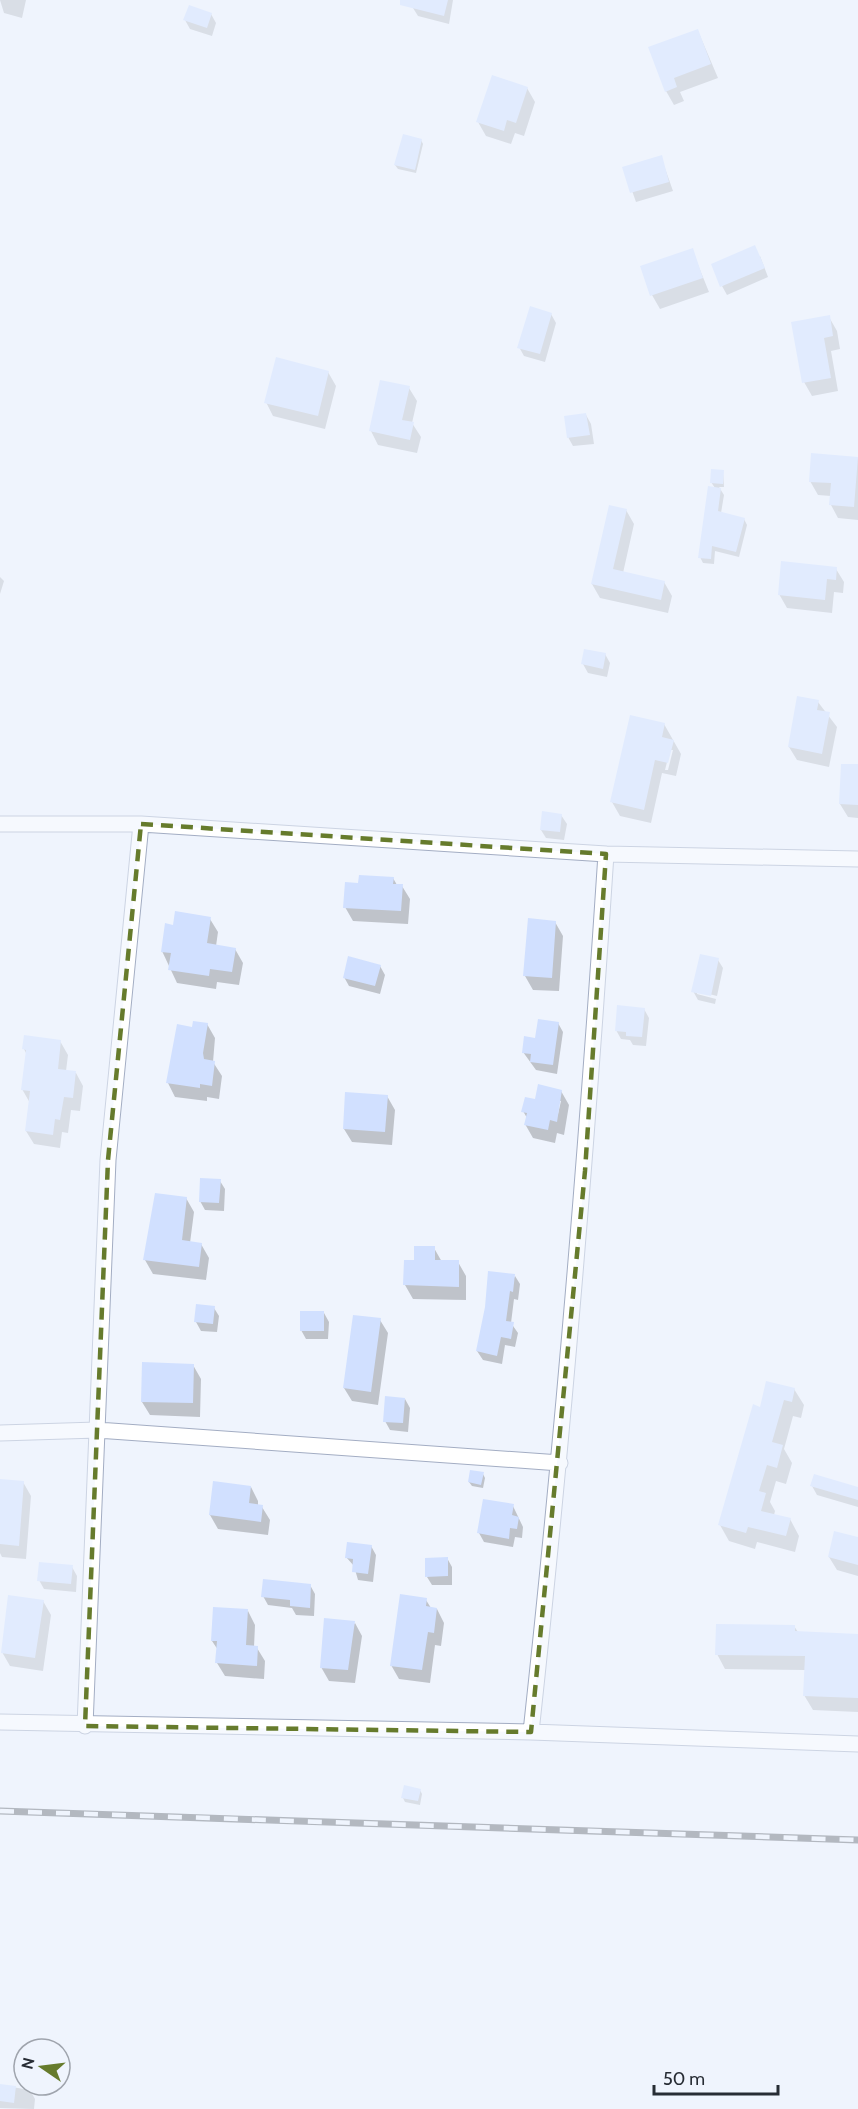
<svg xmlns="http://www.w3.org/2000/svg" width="858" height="2109" viewBox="0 0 858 2109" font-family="Cabin,sans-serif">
<rect width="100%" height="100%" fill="#eff4fd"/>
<path fill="#0003" fill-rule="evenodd" d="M 0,0 L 26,0 L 22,18 L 4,13 Z
M 415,0 L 453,0 L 449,24 L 418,16 L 413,8 Z
M 211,14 L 216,23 L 212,36 L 190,29 L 185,20 Z
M 698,31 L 718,78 L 680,92 L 684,101 L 674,105 L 666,91 Z
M 527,88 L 535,102 L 524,136 L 515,133 L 511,144 L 486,136 L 478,122 Z
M 421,140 L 423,144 L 416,173 L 398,169 L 395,165 Z
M 661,157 L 673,191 L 636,202 L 624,168 Z
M 692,250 L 709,292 L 660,309 L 652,295 Z
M 760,256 L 768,277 L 727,295 L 722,286 Z
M 551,314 L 556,323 L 545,362 L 524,356 L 519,347 Z
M 829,317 L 837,331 L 840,349 L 831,351 L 838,391 L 812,396 L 804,382 Z
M 328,372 L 336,386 L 325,429 L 273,416 L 266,402 Z
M 409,388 L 417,401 L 412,423 L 421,437 L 417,453 L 378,445 L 371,431 Z
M 586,415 L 591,424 L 594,444 L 573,446 L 568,437 Z
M 858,458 L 858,520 L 838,518 L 831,505 L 831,496 L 818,495 L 810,481 Z
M 723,472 L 724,487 L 719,487 L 724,495 L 721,513 L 744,519 L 747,525 L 739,557 L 715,551 L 714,564 L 703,563 L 700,557 L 715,488 L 711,482 Z
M 626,510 L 634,524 L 623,573 L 664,582 L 672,596 L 668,613 L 600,598 L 592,584 Z
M 836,569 L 844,582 L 843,593 L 834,592 L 832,613 L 787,608 L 779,594 Z
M 0,577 L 4,581 L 0,594 Z
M 605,654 L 610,663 L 607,677 L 588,673 L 583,664 Z
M 818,702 L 837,727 L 829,767 L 797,760 L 789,747 Z
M 664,724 L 681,754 L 676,776 L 662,773 L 651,823 L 620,816 L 612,802 ZM 670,750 L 673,750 L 668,770 L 665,770 Z
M 858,766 L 858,818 L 848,817 L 840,804 Z
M 561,815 L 567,824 L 564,840 L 546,838 L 541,830 Z
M 393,878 L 397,885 L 402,886 L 410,899 L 408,924 L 353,921 L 345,907 L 360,884 Z
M 210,919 L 218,932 L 216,946 L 235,949 L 243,963 L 239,985 L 217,982 L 216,989 L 177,983 L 162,951 L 174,926 Z
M 555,922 L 563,936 L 559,991 L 533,990 L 525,976 Z
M 718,960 L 723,968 L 717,996 L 697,991 L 697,994 L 716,999 L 715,1004 L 698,1000 L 693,991 Z
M 380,966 L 385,975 L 380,994 L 349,986 L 344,977 Z
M 644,1009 L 649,1018 L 646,1046 L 633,1045 L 630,1040 L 621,1039 L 616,1030 Z
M 558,1023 L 563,1032 L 557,1074 L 536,1070 L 523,1052 Z
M 207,1024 L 215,1038 L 213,1062 L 222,1076 L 219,1099 L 207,1097 L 207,1101 L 175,1097 L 168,1083 L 193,1028 Z
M 60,1041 L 68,1055 L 66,1071 L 76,1073 L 83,1086 L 80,1111 L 71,1110 L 68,1133 L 62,1132 L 60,1148 L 34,1144 L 26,1131 L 30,1103 L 22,1089 L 27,1055 L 24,1049 Z
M 561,1091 L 569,1105 L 564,1135 L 557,1133 L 555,1143 L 533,1138 L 525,1124 L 527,1118 L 523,1111 ZM 558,1101 L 561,1101 L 558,1114 Z
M 387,1096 L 395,1110 L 392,1145 L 352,1142 L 344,1129 Z
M 220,1181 L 225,1189 L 224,1211 L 205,1210 L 200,1201 Z
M 186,1198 L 194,1212 L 190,1243 L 201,1244 L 209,1258 L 206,1280 L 153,1274 L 145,1260 Z
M 434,1248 L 442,1262 L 458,1262 L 466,1276 L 466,1300 L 413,1299 L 405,1285 L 405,1262 L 415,1262 Z
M 515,1276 L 520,1284 L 518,1300 L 514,1299 L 511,1323 L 518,1333 L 515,1347 L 505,1345 L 502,1364 L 483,1360 L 477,1351 Z
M 214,1308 L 219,1316 L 217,1332 L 201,1331 L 196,1322 Z
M 324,1313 L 329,1322 L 328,1339 L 306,1339 L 301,1330 Z
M 380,1320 L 388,1333 L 378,1405 L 352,1401 L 344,1388 Z
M 193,1365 L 201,1379 L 200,1417 L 150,1415 L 142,1402 Z
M 794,1389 L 804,1405 L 801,1418 L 793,1416 L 784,1449 L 792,1463 L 786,1484 L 776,1481 L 770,1502 L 775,1511 L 774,1515 L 790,1519 L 799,1536 L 795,1552 L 757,1542 L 755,1549 L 729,1541 L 720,1525 L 762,1409 Z
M 405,1399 L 410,1408 L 408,1432 L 390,1430 L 385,1421 Z
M 483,1474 L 485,1478 L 483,1488 L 472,1486 L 469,1482 Z
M 0,1481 L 23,1482 L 31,1496 L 26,1559 L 2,1557 L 0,1553 Z
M 812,1486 L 858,1489 L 858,1507 L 817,1495 Z
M 251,1487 L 258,1501 L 258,1506 L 262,1507 L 270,1520 L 268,1535 L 218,1529 L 210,1515 Z
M 513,1506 L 523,1527 L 522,1538 L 515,1537 L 513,1547 L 484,1542 L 479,1533 Z
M 858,1538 L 858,1576 L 837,1570 L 829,1557 Z
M 371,1546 L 376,1555 L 373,1582 L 358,1580 L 354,1566 L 346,1557 Z
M 447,1558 L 452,1567 L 452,1585 L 432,1585 L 427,1577 Z
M 72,1567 L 77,1576 L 76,1592 L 44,1589 L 39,1580 Z
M 310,1585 L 315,1594 L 314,1616 L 296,1615 L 292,1608 L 268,1605 L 263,1596 Z
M 426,1600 L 431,1608 L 437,1609 L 444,1623 L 441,1646 L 435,1645 L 430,1683 L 399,1679 L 391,1665 Z
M 43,1601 L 51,1615 L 43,1671 L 10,1666 L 2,1652 Z
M 248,1611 L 255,1625 L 254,1647 L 257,1648 L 265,1661 L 264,1679 L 225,1676 L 217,1663 L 218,1650 L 212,1641 Z
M 355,1623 L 362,1636 L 355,1683 L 329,1681 L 321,1667 Z
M 794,1626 L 798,1632 L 858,1635 L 858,1712 L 813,1710 L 804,1695 L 805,1670 L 725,1669 L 717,1654 Z
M 420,1790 L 422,1794 L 420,1805 L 405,1802 L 403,1798 Z
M 0,2085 L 30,2090 L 35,2099 L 34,2109 L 0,2108 Z"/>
<path fill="#d1e0ff" d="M 400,0 L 448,0 L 444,16 L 400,5 Z
M 189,5 L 212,13 L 207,28 L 183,20 Z
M 698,29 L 711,64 L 674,78 L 677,87 L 665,92 L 648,47 Z
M 492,75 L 528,87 L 516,123 L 507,120 L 504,131 L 476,122 Z
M 403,134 L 422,139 L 415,170 L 394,165 Z
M 662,155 L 669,182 L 630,193 L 622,167 Z
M 755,245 L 765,268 L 720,287 L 711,264 Z
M 693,248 L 703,278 L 650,296 L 640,266 Z
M 530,306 L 552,313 L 540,354 L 517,348 Z
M 830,315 L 833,336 L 824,338 L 831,378 L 802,383 L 791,322 Z
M 276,357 L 329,371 L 318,416 L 264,403 Z
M 380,380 L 410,386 L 402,420 L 414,422 L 410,440 L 369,431 Z
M 586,413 L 590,435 L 567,438 L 564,416 Z
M 811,453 L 858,457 L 854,507 L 829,505 L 831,483 L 809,482 Z
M 711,469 L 724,470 L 723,484 L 710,483 Z
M 708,486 L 721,488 L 718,511 L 745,518 L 736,552 L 712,546 L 711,559 L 698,558 Z
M 609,505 L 627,509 L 613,569 L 665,581 L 661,600 L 591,584 Z
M 781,561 L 837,567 L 836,580 L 827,579 L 825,600 L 778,595 Z
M 584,649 L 606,653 L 603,669 L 581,664 Z
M 797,696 L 819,700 L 817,710 L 830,712 L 822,754 L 788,747 Z
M 630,715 L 665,723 L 662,737 L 674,740 L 668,763 L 655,760 L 644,810 L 610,802 Z
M 841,764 L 858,764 L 858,805 L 839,804 Z
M 542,811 L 562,814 L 560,832 L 540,830 Z
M 359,875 L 394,877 L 393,884 L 403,884 L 401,911 L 343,908 L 345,882 L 358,883 Z
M 175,911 L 211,917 L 207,943 L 236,948 L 232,972 L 210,969 L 209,976 L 168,970 L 171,953 L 161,952 L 165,923 L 173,925 Z
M 528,918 L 556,921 L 552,978 L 523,976 Z
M 700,954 L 719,958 L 711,996 L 691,992 Z
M 348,956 L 381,965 L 375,986 L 343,978 Z
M 617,1005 L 645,1008 L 642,1037 L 626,1036 L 626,1032 L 615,1031 Z
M 538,1019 L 559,1022 L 553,1065 L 530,1062 L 531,1054 L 522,1053 L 524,1036 L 535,1038 Z
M 193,1021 L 208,1023 L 203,1053 L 204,1059 L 215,1061 L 212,1086 L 200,1084 L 200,1088 L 166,1083 L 177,1024 L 192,1027 Z
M 24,1035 L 61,1040 L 58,1069 L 76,1071 L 73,1098 L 64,1097 L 60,1120 L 55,1119 L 53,1135 L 25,1131 L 30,1091 L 21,1090 L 26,1050 L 22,1049 Z
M 538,1084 L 562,1090 L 557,1122 L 550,1120 L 548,1130 L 524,1125 L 527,1113 L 521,1112 L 525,1097 L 535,1099 Z
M 345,1092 L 388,1095 L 385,1132 L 343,1129 Z
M 200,1178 L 221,1179 L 219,1203 L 199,1202 Z
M 155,1193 L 187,1197 L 182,1240 L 202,1243 L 199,1267 L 143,1260 Z
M 414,1246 L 435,1246 L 435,1260 L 459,1260 L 459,1287 L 403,1285 L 404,1260 L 414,1260 Z
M 488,1271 L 515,1274 L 513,1292 L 510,1291 L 506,1321 L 514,1322 L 511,1339 L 501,1337 L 497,1356 L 476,1351 L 485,1307 Z
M 196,1304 L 215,1306 L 213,1324 L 194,1322 Z
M 300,1311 L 324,1311 L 324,1331 L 300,1331 Z
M 353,1315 L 381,1318 L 371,1392 L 343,1388 Z
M 142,1362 L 194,1364 L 193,1403 L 141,1402 Z
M 766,1381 L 795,1388 L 792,1402 L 784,1400 L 772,1442 L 783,1445 L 777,1468 L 767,1465 L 759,1491 L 766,1493 L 761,1511 L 791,1518 L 786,1536 L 748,1527 L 746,1533 L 718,1525 L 753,1404 L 760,1407 Z
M 385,1396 L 405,1398 L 403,1423 L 383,1422 Z
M 470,1470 L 484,1472 L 481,1485 L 468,1482 Z
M 814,1474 L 858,1487 L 858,1500 L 810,1486 Z
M 0,1479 L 24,1481 L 19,1546 L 0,1544 Z
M 213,1481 L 251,1486 L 249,1503 L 263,1505 L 261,1522 L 209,1515 Z
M 483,1499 L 514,1504 L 512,1515 L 519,1517 L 517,1529 L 510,1528 L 509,1539 L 477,1533 Z
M 834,1531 L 858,1537 L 858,1565 L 828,1557 Z
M 347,1542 L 372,1545 L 368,1574 L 352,1572 L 353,1559 L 345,1558 Z
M 448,1557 L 448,1576 L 425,1577 L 425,1558 Z
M 39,1562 L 73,1565 L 71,1584 L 37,1581 Z
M 263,1579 L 311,1584 L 310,1608 L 290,1606 L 290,1600 L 261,1597 Z
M 400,1594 L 427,1598 L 426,1606 L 437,1608 L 434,1633 L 428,1632 L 422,1670 L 390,1666 Z
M 8,1595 L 44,1600 L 35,1658 L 1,1653 Z
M 213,1607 L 248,1609 L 246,1645 L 258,1646 L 257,1666 L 215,1663 L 217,1641 L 211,1641 Z
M 324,1618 L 355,1621 L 348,1670 L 320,1668 Z
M 716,1624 L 795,1625 L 795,1631 L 858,1634 L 858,1698 L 803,1696 L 805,1656 L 715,1655 Z
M 404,1785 L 421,1789 L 418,1801 L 401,1798 Z
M 0,2084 L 16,2086 L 14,2103 L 0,2101 Z"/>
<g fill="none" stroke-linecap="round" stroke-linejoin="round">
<defs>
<path id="street" d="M 0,824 L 141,824
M 0,1433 L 97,1430 L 560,1463
M 0,1722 L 531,1732 L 858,1744
M 85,1726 L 108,1160 L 141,824 L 606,854 L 858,859
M 531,1732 C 563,1439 587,1147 606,854"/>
</defs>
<use href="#street" stroke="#a3adc3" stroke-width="17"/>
<use href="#street" stroke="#fff" stroke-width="15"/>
<defs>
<path id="rail" d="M 0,1811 L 858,1840"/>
</defs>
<use href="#rail" stroke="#6a6f77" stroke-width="7"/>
<use href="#rail" stroke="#eff4fd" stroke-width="4.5" stroke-dasharray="14" stroke-linecap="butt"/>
</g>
<path d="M0 0H858V2109H0ZM 141,824 L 606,854 L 585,1171 L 531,1732 L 85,1726 L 108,1160 Z" fill="#eff4fd" fill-opacity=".55" fill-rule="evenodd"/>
<path fill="none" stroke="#667b2c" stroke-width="4.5" stroke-dasharray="12 8" stroke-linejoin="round" d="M 141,824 L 606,854 L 585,1171 L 531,1732 L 85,1726 L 108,1160 Z"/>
<g transform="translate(42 2067) rotate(284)"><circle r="28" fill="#eff4fd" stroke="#9fa4ad" stroke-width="1.5"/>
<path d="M0-4.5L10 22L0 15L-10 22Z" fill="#667b2c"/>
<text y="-9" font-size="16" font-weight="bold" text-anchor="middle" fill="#272c34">N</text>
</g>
<path d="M654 2085v9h124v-9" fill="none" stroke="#272c34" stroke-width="3"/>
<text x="663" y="2085" font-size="18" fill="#272c34" stroke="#eff4fd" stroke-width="4.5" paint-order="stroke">50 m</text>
</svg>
